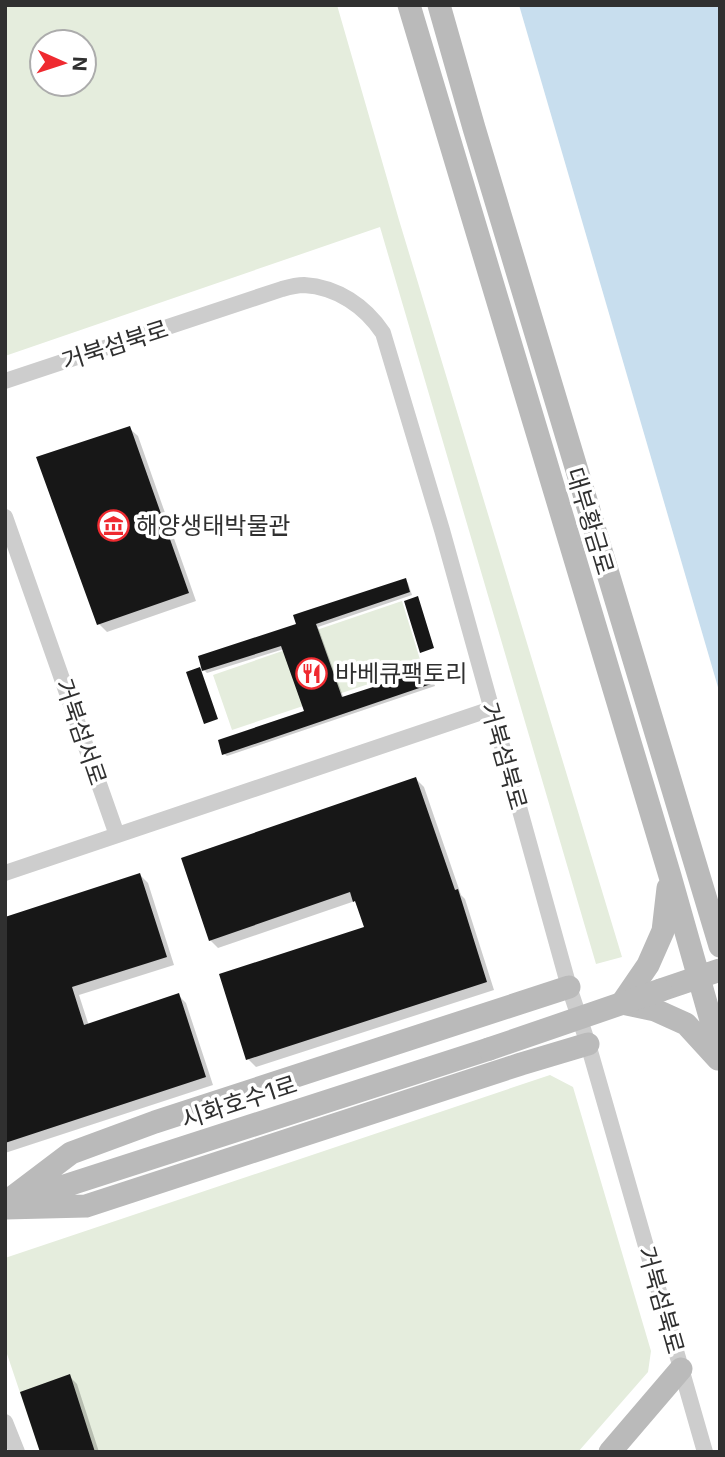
<svg xmlns="http://www.w3.org/2000/svg" width="725" height="1457" viewBox="0 0 725 1457" font-family="Inter,'Noto Sans KR',sans-serif">
<rect width="100%" height="100%" fill="#fff"/>
<path fill="#e5eddd" fill-rule="evenodd" d="M 5,5 L 337,5 L 399,220 L 622,957 L 596,964 L 380,227 L 5,356 ZM 42,42 L 84,42 L 84,84 L 42,84 Z
M 402,601 L 422,666 L 232,730 L 213,675 L 294,647 L 293,638 Z
M 550,1075 L 573,1087 L 651,1351 L 648,1372 L 578,1452 L 40,1452 L 5,1348 L 5,1258 Z"/>
<path fill="#c8deee" d="M 519,5 L 720,5 L 720,694 Z"/>
<path fill="#0003" d="M 129,428 L 138,436 L 196,601 L 107,632 L 99,624 Z
M 405,580 L 408,583 L 412,595 L 318,627 L 344,699 L 429,671 L 431,674 L 435,686 L 227,756 L 224,754 L 306,712 L 284,649 L 207,673 L 204,670 L 298,625 Z
M 416,779 L 424,787 L 461,895 L 465,899 L 494,990 L 256,1067 L 248,1059 L 366,928 L 355,901 L 218,948 L 210,940 Z
M 140,875 L 148,883 L 174,965 L 79,995 L 89,1026 L 178,995 L 186,1003 L 213,1085 L 5,1153 L 5,919 Z
M 69,1376 L 77,1384 L 99,1452 L 42,1452 Z"/>
<path fill="#171717" d="M 130,426 L 189,593 L 97,625 L 36,457 Z
M 406,578 L 410,592 L 316,624 L 342,697 L 429,669 L 434,683 L 222,755 L 218,740 L 304,711 L 281,646 L 202,671 L 198,656 L 296,624 L 293,615 L 305,611 Z
M 418,596 L 434,648 L 420,653 L 404,601 Z
M 200,667 L 218,719 L 204,724 L 186,672 Z
M 416,777 L 455,890 L 458,889 L 487,982 L 246,1060 L 219,974 L 364,927 L 355,901 L 353,902 L 350,892 L 209,941 L 181,858 Z
M 140,873 L 167,957 L 72,987 L 84,1025 L 179,993 L 206,1077 L 5,1143 L 5,917 Z
M 70,1374 L 95,1452 L 40,1452 L 20,1392 Z"/>
<g fill="none" stroke-linecap="round" stroke-linejoin="round">
<path stroke="#cdcdcd" stroke-width="16" d="M 5,381 L 282,289 C 289,287 297,285 304,285 C 337,287 365,306 383,333 L 442,530 L 569,987 L 588,1044 L 705,1452
M 5,517 L 117,835
M 5,873 L 491,709
M 5,1422 L 17,1452"/>
<path stroke="#bababa" stroke-width="23" d="M 409,5 L 670,876 L 720,1052
M 439,5 L 474,128 L 720,946
M 668,888 L 663,931 L 648,965 L 622,1003 L 655,1010 L 686,1024 L 718,1059
M 661,990 L 720,970
M 18,1201 L 489,1049
M 5,1203 L 71,1153 L 155,1122 L 569,987
M 5,1208 L 86,1206 L 521,1064 L 588,1044
M 610,1452 L 681,1369"/>
<path stroke="#bababa" stroke-width="23" d="M 489,1049 L 661,990"/>
</g>
<defs>
<symbol id="museum-ring" viewBox="-11 -11 22 22"><circle r="9.5" fill="#fff" stroke="#ef2a30" stroke-width="1.5"/><path d="M0-6L6-3V-2H-6V-3ZM-5-1h2V3h-2ZM-1-1h2V3h-2ZM3-1h2V3H3ZM-6 4H6V6H-6Z" fill="#ef2a30"/></symbol>
<symbol id="restaurant-ring" viewBox="-11 -11 22 22"><circle r="9.5" fill="#fff" stroke="#ef2a30" stroke-width="1.5"/><path d="M-5-6h1v4h1v-4h1v4h1v-4h1v5L-1.5 .5V6h-2V.5L-5-1ZM5-6V6H3V1.5H1.5Q1.5-4 5-6Z" fill="#ef2a30"/></symbol>
</defs>
<g fill-rule="evenodd">
<use href="#museum-ring" x="96" y="508" width="35" height="35"/>
<use href="#restaurant-ring" x="294" y="656" width="35" height="35"/>
</g>
<g text-anchor="middle" dominant-baseline="central" stroke-width="7" stroke-linejoin="round" paint-order="stroke">
<g font-size="24" fill="#303030" stroke="#fff">
<text transform="translate(115 345) rotate(-18)">거북섬북로</text>
<text transform="translate(590 521) rotate(73)">대부황금로</text>
<text transform="translate(81 732) rotate(71)">거북섬서로</text>
<text transform="translate(504 756) rotate(74)">거북섬북로</text>
<text transform="translate(239 1102) rotate(-18)">시화호수1로</text>
<text transform="translate(661 1300) rotate(74)">거북섬북로</text>
</g>
<g font-size="24" fill="#303030" stroke="#fff" text-anchor="start">
<text x="136" y="525">해양생태박물관</text>
<text x="335" y="673">바베큐팩토리</text>
</g>
</g>
<rect width="725" height="1457" fill="none" stroke="#303030" stroke-width="14"/>
<g transform="translate(63 63) rotate(93)"><circle r="33" fill="#ffffff" stroke="#acacac" stroke-width="2"/>
<path d="M0-5L12 26L0 18L-12 26Z" fill="#ef2a30"/>
<text y="-10" font-size="19" font-weight="bold" text-anchor="middle" fill="#303030">N</text>
</g>
</svg>
